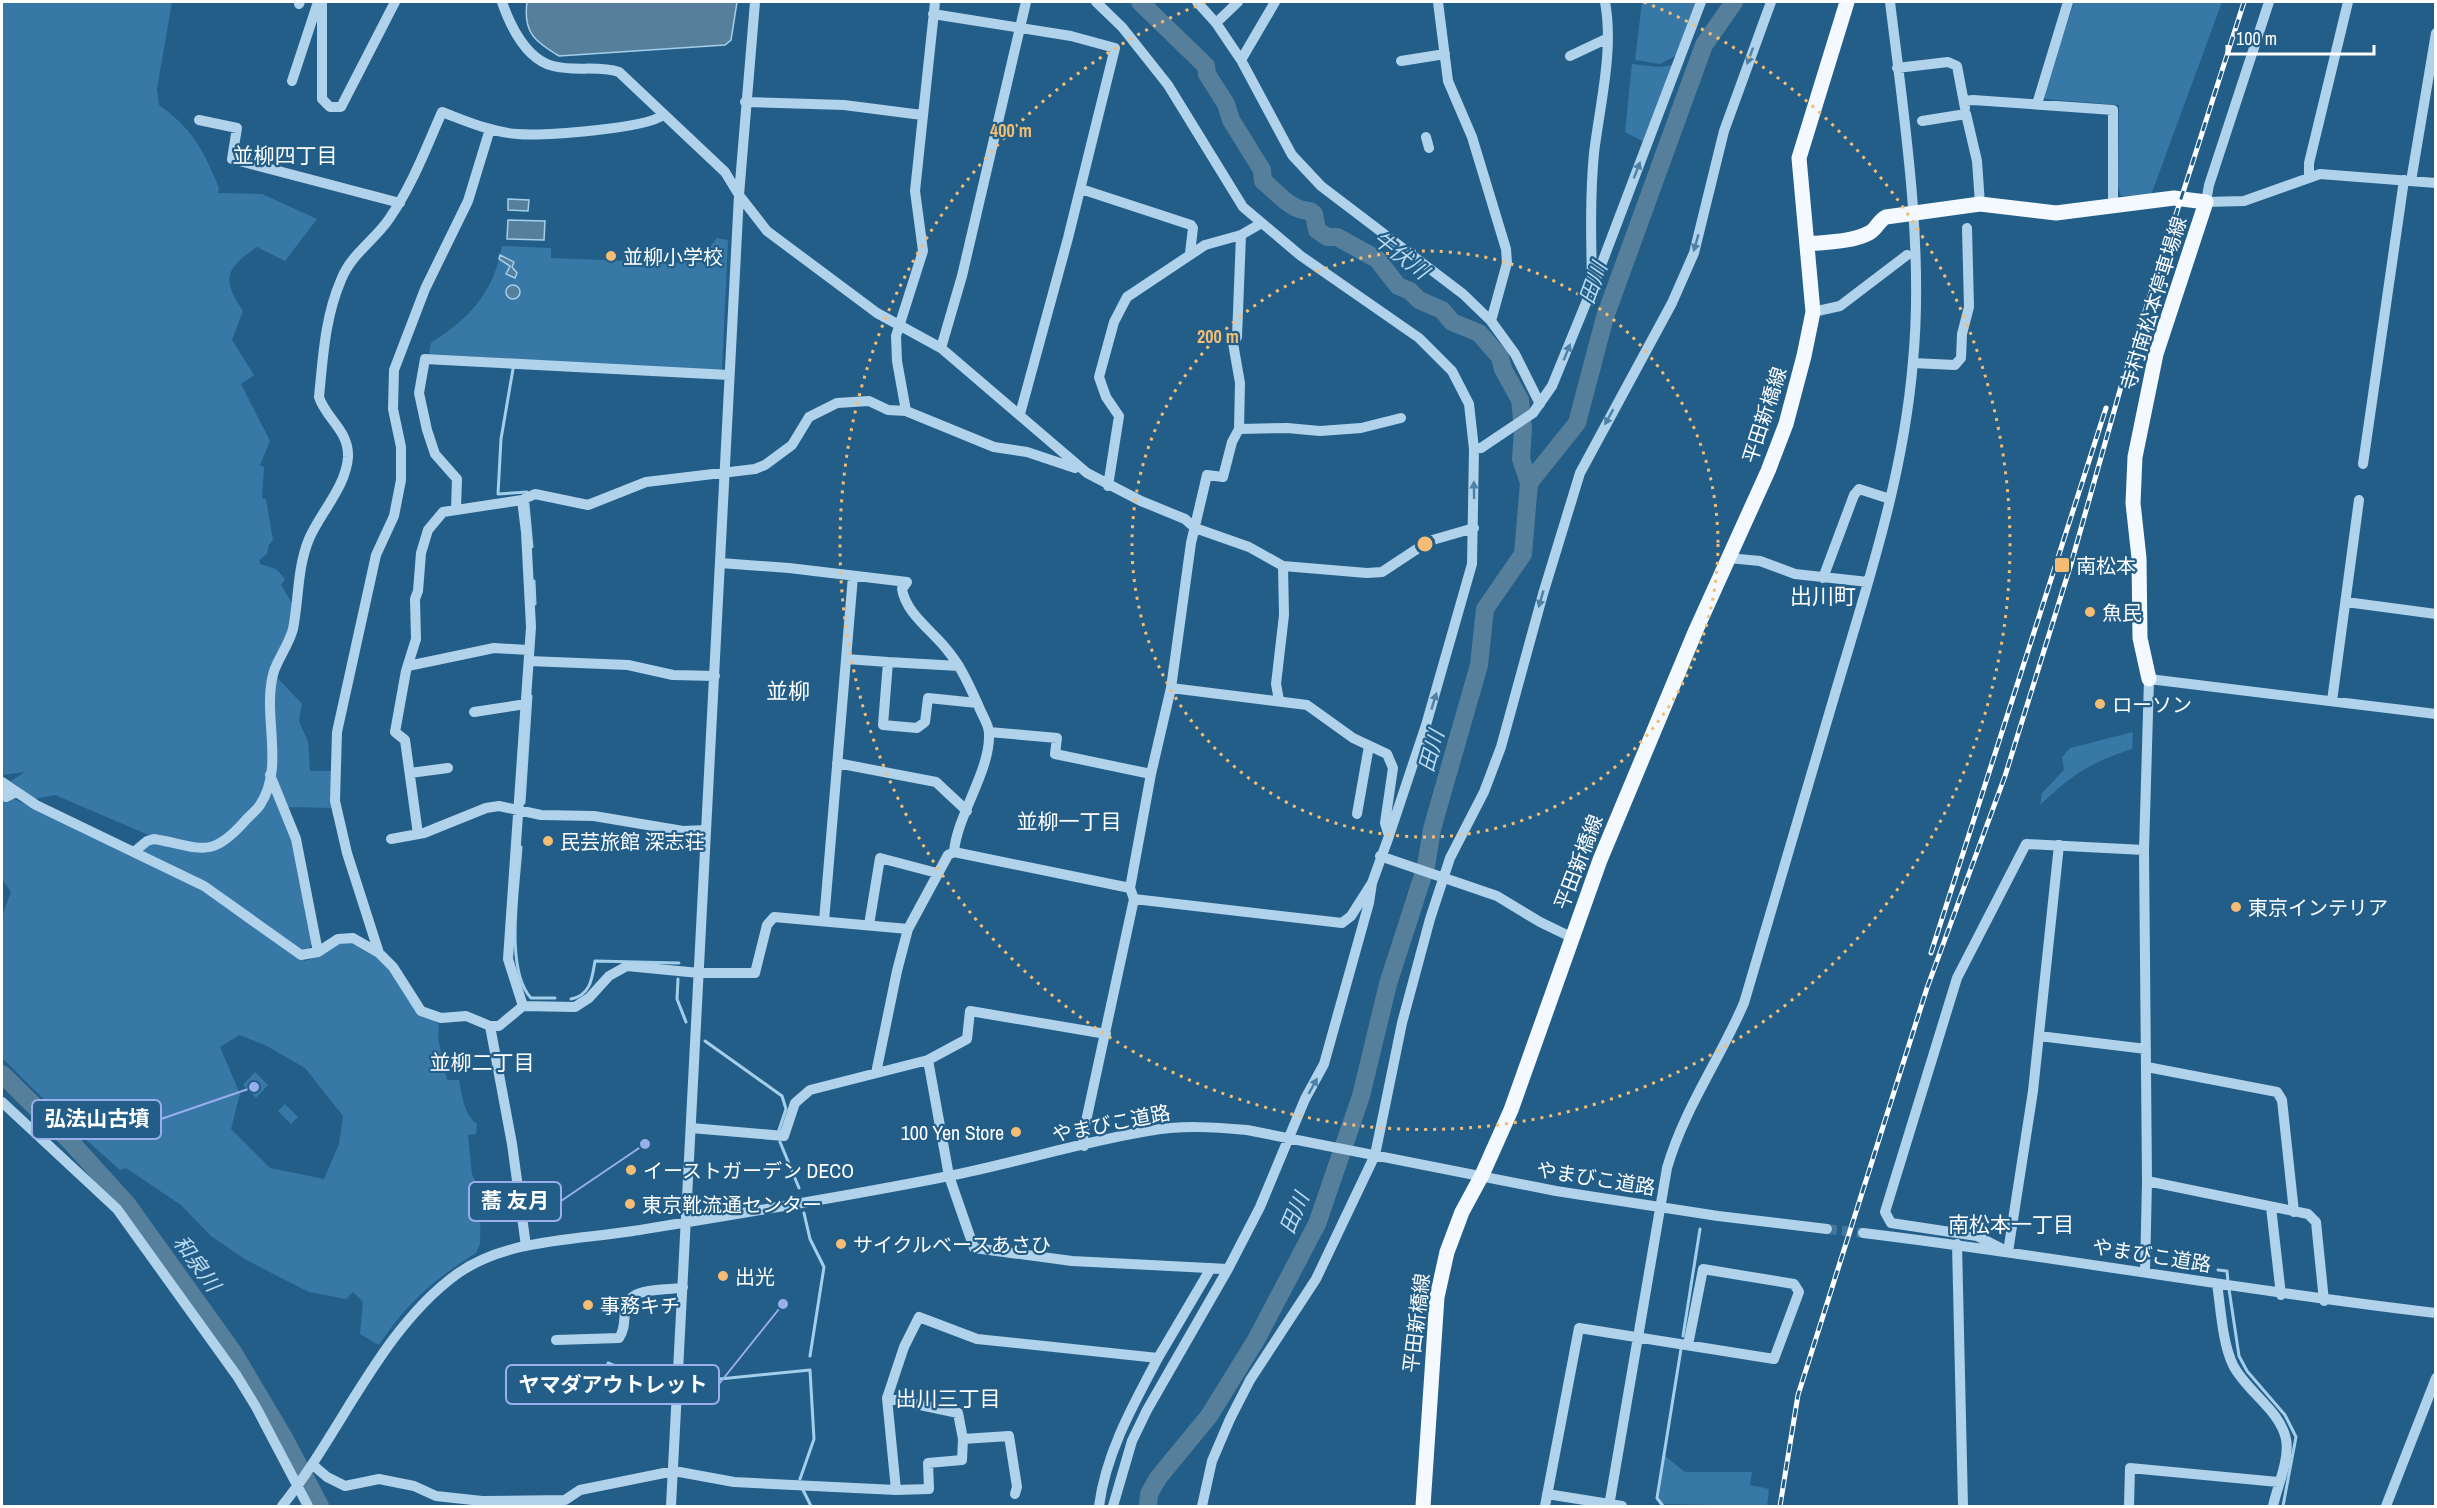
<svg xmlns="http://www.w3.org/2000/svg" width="2437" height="1508" viewBox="0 0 2437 1508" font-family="'Archivo Narrow','Noto Sans JP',sans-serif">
<rect width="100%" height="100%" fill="#235e89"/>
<path fill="#3878a6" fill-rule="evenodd" d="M 2,2 L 172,2 L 157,89 L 159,105 C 193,129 204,151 219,188 L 218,193 L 262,194 L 317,219 L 285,261 L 257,247 C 227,268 220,277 243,311 L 232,340 L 254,375 L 241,384 L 270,441 L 260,465 L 264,467 L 262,498 L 266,499 L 273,540 L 269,545 L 267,554 L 259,560 L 260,564 L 276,569 L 285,579 L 281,585 L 293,605 L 290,631 L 271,671 L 302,704 L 299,721 L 308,742 L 310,771 L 333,771 L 335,808 L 286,807 L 313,941 L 308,950 L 304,951 L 144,853 L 143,848 L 153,843 L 211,846 L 151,836 L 55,795 L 34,799 L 11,781 L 25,772 L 2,775 Z
M 1642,2 L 1697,2 L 1677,55 L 1660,64 L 1635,60 Z
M 2074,2 L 2222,2 L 2151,195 L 2121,196 L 2118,186 L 2119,105 L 2046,99 L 2043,97 Z
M 1632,64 L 1659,67 L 1673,65 L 1644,142 L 1625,132 Z
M 717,238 L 728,240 L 722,371 L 429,354 L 431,343 C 470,318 494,292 502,246 L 551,248 L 551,258 L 681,263 L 682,253 L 706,252 Z
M 2133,732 L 2132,749 C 2089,763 2073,774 2040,805 L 2042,793 L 2064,770 L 2062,757 L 2070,748 Z
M 2,790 L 14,799 L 188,881 L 304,961 C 319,958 327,947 341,943 C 376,933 399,990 416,1011 C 422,1018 432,1018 439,1024 L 438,1038 L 447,1080 L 459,1080 C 462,1095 464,1115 477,1124 L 476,1134 L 468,1135 L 472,1174 L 481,1194 L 480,1244 L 476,1253 C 434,1279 406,1304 379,1345 L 360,1334 L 363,1302 L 353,1292 L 346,1299 L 309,1292 L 246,1260 L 211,1236 L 181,1205 L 126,1168 L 120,1170 L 74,1129 L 2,1058 L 2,916 L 11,892 L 2,879 ZM 239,1035 L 265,1045 L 305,1068 L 343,1116 L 339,1144 L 324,1179 L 270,1168 L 231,1129 L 240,1094 L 220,1047 Z
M 255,1072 L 268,1085 L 256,1098 L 243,1085 Z
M 285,1104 L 298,1117 L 291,1124 L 278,1111 Z
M 1665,1456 L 1685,1472 L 1752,1472 L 1750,1485 L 1769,1489 L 1767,1506 L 1663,1504 L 1659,1498 Z"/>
<path fill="#567f9c" stroke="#a4cfeb" stroke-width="1.5" d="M 527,2 L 737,2 L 731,40 L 725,45 L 559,56 C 534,41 523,32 527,2 Z
M 508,199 L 529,200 L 528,211 L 508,210 Z
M 508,220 L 545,221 L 544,240 L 507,239 Z
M 500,255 L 514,262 L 512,267 L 517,273 L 515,278 L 506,274 L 510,266 L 499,259 Z
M506 292a7 7 0 1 1 14 0a7 7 0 1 1-14 0Z"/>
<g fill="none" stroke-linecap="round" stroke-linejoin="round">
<path stroke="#a4cfeb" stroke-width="3" d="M 513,369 L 501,439 L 498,494 L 527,492
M 528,504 L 532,547
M 534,581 L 535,604
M 524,803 L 531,696
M 521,847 C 519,886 504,969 531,998 L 555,998
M 678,979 L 677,999 L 686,1022
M 571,999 C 591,995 592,978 595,961 L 679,963
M 705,1041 L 782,1096 L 786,1109 L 779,1130
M 780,1142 L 799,1188
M 804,1213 L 810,1239 L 824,1267 L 810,1356
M 2218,1270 L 2227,1271 L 2228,1282
M 2229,1289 L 2239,1356 L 2247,1371 L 2285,1415 L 2296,1437 L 2283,1506
M 1683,1336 L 1700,1229
M 608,1363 L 642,1377 L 668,1383
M 690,1382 L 810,1370 L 814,1439 L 800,1479
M 803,1490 L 811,1506
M 1663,1506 L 1657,1498 L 1681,1349"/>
<path stroke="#567f9c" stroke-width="18" d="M 1140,2 L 1206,66 L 1207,74 L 1226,104 L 1231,120 L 1262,170 L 1263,181 C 1278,193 1291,211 1310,211 L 1314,214 L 1317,230 L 1327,237 L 1337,237 L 1377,259 L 1398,286 L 1410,291 L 1419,300 L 1442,310 L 1452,322 L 1479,333 L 1500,357 L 1503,369 L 1520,400 L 1523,428 L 1521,459 L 1529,483
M 2,1074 L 70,1141 L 127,1204 L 233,1352 L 283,1436 L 320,1506
M 1148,1506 L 1149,1494 L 1158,1478 L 1209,1416 L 1256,1340 L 1317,1224 L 1361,1096 L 1388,984 L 1426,866 L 1432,829 L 1479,665 L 1485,609 L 1523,554 L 1529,483 L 1577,423 L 1605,317 L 1704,45 L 1734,2"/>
<path stroke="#44769b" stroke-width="10" stroke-dasharray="10 5" stroke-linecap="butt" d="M 1827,1229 L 1863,1233"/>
<path stroke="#b0d2ea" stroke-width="10" d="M 322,2 L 322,99 L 330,107 L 341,107 L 395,2
M 502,2 C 510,25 526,59 553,66 C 575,72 598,65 619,72 L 725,172 L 739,195 L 767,231 L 877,313 L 941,348 L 1087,473 L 1141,501 L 1185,519 L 1195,528 L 1249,547 L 1283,566 L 1367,573 L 1382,572 L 1429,541 L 1474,528
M 1096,2 L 1122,27 L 1168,85 L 1243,207 L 1301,256 L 1419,338 L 1452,371 L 1469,404 L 1474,449 L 1472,564 L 1426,725 L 1389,836
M 1197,2 L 1216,23 L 1241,60 L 1292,155 L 1321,186 L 1463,294 L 1491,321 L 1515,354 L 1540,404
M 1438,2 L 1448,81 L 1472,137 L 1506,249 L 1507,263 L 1491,321
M 2269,2 L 2209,185 L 2206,202 L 2244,201 L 2320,174 L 2436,183
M 299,4 L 300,2
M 933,14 L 1071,36 L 1115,48 L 1068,238 L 1020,414
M 1216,23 L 1238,2
M 1570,56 L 1606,39
M 1241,60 L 1275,2
M 1401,61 L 1445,54
M 1897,68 L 1948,62 L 1957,66 L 1965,108
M 292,81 L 318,2
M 1964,101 L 1973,100 L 2113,110 L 2113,205
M 745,102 L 844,105 L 922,115
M 2037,104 L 2068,2
M 199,120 L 237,128 L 232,159 L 400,203
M 1922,121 L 1966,114 L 1977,161 L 1980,204
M 1426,137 L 1429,148
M 2309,176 L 2309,163 L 2348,2
M 2411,181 L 2436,33
M 1081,189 L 1191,225 L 1193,228 L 1190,253
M 1592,282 C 1591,239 1590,196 1594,153 C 1600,104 1614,50 1605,2
M 1813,312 L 1840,306 L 1907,255
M 941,348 L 962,276 L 1026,2
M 1913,363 L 1955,365 L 1961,358 L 1962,334 L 1969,307 L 1967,228
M 906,411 L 994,447 L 1027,452 L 1075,468
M 1239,429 L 1287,428 L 1320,431 L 1361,428 L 1401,418
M 1474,449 L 1481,448 L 1533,413 L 1552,386 L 1597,276 L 1701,2
M 2363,464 L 2404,180
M 1108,486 L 1119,416 L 1106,397 L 1099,377 L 1114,322 L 1127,297 L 1205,245 L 1241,235 L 1260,224
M 522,500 L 526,532 L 531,627 L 508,959 L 523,1006
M 456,508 L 457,479 L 435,454 L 427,430 L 419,393 L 425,359 L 729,375
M 1728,558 L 1760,561 L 1795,574 L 1868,582
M 720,563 L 789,568 L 907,582 L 902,589 C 906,614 933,631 948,651 C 962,668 970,687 979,707 C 982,715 989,725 989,733 C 991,770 957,815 954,852
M 1823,578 L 1854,495 L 1859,489 L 1890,499
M 2346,602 L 2436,614
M 846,659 L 888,662 L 883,725 L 917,728 L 925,722 L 928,698 L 977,703
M 529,661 L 628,665 L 673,675 L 715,676
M 888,662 L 959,666
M 408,666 L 494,648 L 528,650
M 1279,700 L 1276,684 L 1284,615 L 1283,566
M 2332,701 L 2359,500
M 474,712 L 526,704
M 989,732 L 1057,738 L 1055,754 L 1151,774
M 837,763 L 936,782 L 967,811
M 410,773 L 448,768
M 270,775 L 296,839 L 318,952
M 2,782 L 36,805 L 204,886 L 301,955 L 318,952 L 338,939 L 353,938 L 379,953 L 393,967 L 421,1011 L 441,1018 L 466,1016 L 490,1026 L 499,1026 L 523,1006 L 575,1007 L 589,998 L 609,976 L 627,966 L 699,973 L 755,973 L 767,925 L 774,917 L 908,929
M 2,794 L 6,797 L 16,792
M 1357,814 L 1369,746
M 418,834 L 405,740 L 395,732 L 406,671 L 416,639 L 415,599 L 418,591 L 421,553 L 428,530 L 443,512 L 522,500 L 535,494 L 588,505 L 646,482 L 755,469 L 765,465 L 792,445 L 809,417 L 837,403 L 869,401 L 888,410 L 906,411 L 897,361 L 896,336 L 923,251 L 915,191 L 935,2
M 391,839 L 424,833 L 486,808 L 499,806 L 541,815 L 594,816 L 683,831 L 706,830
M 2059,845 L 2033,1091 L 2008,1252 L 1977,1236 L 1891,1223 L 1885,1212 L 1957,978 L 2026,844 L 2144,850
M 134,852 L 147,841 L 154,839 C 201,847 210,860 244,822 C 249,816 256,811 260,805 C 286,766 261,714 274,671 C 279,657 289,644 293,629 C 299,599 297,568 309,539 C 320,513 346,487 348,457 C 349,430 326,419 319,397 C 323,357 325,317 341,280 C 351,254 374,241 389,219 C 412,186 426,148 442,112 C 466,121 491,132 517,134 C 542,136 646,129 663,115
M 1380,856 L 1497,896 L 1540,922 L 1571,937
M 1134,899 L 1342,923 L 1351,916 L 1372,883 L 1389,836 L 1385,823 L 1393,768 L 1387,754 L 1353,738 L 1307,705 L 1171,688
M 824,921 L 853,576
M 869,925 L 880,858 L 937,873
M 379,953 L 347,853 L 335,801 L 337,732 L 376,555 L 394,516 L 401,480 L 401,447 L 393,409 L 394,370 L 425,289 L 468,201 L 490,129
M 490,1026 L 512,1144 L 526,1246
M 2039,1036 L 2146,1049
M 928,1060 L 949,1176 L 974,1248 L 1072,1261 L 1228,1269
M 2147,1067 L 2277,1092 L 2282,1100 L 2294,1212
M 876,1073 L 897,971 L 908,929 L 948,855 L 954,852 L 1130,888
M 2,1102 L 117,1209 L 237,1376 L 256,1407 L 308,1506
M 691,1128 L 784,1136 L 795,1103 L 810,1090 L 928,1060 L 967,1039 L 970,1011 L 1106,1034
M 1084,1146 L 1083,1135 L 1134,899 L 1130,888 L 1151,774 L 1171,688 L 1191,543 L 1207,475 L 1223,477 L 1232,442 L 1239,429 L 1240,383 L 1233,343 L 1237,337 L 1241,235
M 2147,1181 L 2308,1214 L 2316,1222 L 2324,1301
M 2271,1207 L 2281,1295
M 1863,1233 C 2054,1256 2244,1291 2436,1313
M 1957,1244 L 1963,1506
M 2145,1272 L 2147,1181 L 2144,850 L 2149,679 L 2436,714
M 2217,1284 C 2221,1309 2222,1342 2233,1365 C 2246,1391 2280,1410 2286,1439 C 2290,1459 2277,1487 2273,1506
M 556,1340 L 619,1338 C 625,1330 624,1320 625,1310 C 628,1285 665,1292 683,1287
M 1158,1358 L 1211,1268
M 963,1439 L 1009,1436 L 1017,1487 L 1015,1494
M 313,1465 L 327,1477 L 345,1486 L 379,1479 L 414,1486 L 436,1496 L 482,1501 L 565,1500 L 580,1490 L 674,1471 L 734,1482 L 896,1490 L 929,1489 L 928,1463 L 962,1460 L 963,1439 L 958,1413 L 887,1398
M 896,1490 L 887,1398 L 904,1347 L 919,1317 L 977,1339 L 1158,1358 C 1133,1405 1106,1453 1099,1506
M 1547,1494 L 1622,1506
M 282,1506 C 341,1433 380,1330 457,1274 C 506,1239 576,1240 633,1231 C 738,1214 844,1197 949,1176 C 1015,1163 1081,1142 1148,1131 C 1181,1125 1214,1127 1247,1130 L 1556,1191 L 1718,1216 L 1827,1229
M 671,1506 L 739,195 L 755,2
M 1113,1506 L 1132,1441 L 1147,1410 L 1228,1269 L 1260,1207 L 1305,1099 L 1324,1064 L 1369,903 L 1372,883
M 1202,1506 L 1212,1461 L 1230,1419 L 1250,1380 L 1316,1279 L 1375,1155 L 1402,1023 L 1430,919 L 1450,858 L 1484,792 L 1501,747 L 1543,594 L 1580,473 L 1672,303 L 1694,253 L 1724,131 L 1771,2
M 1545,1506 L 1579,1328 L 1774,1359 L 1799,1292 L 1794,1284 L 1703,1269 L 1688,1345
M 1609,1506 L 1667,1168 C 1684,1109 1720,1059 1744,1003 C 1775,898 1806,792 1837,687 C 1869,580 1904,473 1913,361 C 1924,246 1904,116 1890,2
M 2129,1506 L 2130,1468 L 2278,1482
M 2386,1506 L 2436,1378"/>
<path stroke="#f3f9fe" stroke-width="15" d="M 1807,244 C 1826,242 1852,242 1869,233 C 1876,230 1878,221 1886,217 L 1980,204 L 2056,213 L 2174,198 L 2206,202 L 2156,354 L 2135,457 L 2133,503 L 2139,558 L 2140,638 L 2149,679
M 1423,1506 L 1437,1297 L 1447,1252 L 1462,1212 L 1482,1175 L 1511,1110 L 1600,860 L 1696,630 L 1768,471 L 1786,424 L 1804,356 L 1813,312 L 1799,158 L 1847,2"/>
<defs>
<path id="rail" d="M 1931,953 L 2106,408
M 1780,1506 L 1798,1395 L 1927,988 L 2005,776 L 2071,564 L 2122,383 L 2244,2"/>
</defs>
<use href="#rail" stroke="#fff" stroke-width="5"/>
<use href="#rail" stroke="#235e89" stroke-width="3" stroke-dasharray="9" stroke-linecap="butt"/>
</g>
<defs><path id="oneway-solid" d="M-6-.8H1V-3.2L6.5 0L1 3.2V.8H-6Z" transform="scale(1.5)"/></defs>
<g fill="#4d81a6">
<use href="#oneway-solid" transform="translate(1750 56) rotate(110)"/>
<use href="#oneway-solid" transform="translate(1637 170) rotate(-69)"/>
<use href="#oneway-solid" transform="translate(1696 243) rotate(106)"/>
<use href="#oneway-solid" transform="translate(1567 352) rotate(-68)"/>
<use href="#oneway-solid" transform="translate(1609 417) rotate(119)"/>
<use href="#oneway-solid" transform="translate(1474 490) rotate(-91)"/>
<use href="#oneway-solid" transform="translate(1541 599) rotate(106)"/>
<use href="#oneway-solid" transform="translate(1434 701) rotate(-73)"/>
<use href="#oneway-solid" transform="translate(1313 1086) rotate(-61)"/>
</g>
<g fill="none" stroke="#f5bd73" stroke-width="3" stroke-dasharray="3 6">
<circle cx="1425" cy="544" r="293"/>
<path d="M1644 2A585 585 0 1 1 1206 2"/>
</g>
<g fill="#f5bd73" stroke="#235e89" stroke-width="2">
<circle cx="611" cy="256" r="6"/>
<rect x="2054" y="557" width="16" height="16" rx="3"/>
<circle cx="2090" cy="612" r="6"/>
<circle cx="2100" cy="704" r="6"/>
<circle cx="548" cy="841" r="6"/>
<circle cx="2236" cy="907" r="6"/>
<circle cx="1016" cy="1132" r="6"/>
<circle cx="631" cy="1170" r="6"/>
<circle cx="630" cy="1204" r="6"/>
<circle cx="841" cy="1244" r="6"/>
<circle cx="723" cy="1276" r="6"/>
<circle cx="588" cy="1305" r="6"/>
</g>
<g text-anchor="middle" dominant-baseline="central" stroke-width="4.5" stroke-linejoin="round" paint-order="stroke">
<g font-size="20" fill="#fff" stroke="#235e89" text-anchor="start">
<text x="623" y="256">並柳小学校</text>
<text x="2076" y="565">南松本</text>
<text x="2102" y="612">魚民</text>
<text x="2112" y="704">ローソン</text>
<text x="560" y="841">民芸旅館 深志荘</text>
<text x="2248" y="907">東京インテリア</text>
<text x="1004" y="1132" text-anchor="end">100 Yen Store</text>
<text x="643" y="1170">イーストガーデン DECO</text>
<text x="642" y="1204">東京靴流通センター</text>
<text x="853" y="1244">サイクルベースあさひ</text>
<text x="735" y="1276">出光</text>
<text x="600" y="1305">事務キチ</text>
</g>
<g font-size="20" fill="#fff" stroke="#235e89">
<text transform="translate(2153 303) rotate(-73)">寺村南松本停車場線</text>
<text transform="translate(1764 415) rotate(-72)">平田新橋線</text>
<text transform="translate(1578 862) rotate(-69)">平田新橋線</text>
<text transform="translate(1111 1123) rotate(-11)">やまびこ道路</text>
<text transform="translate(1596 1178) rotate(9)">やまびこ道路</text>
<text transform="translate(2152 1255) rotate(9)">やまびこ道路</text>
<text transform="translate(1416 1323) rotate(-83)">平田新橋線</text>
</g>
<g font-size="21" fill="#fff" stroke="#235e89">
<text x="285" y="155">並柳四丁目</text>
<text x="1069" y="821">並柳一丁目</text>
<text x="482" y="1062">並柳二丁目</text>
<text x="2011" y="1224">南松本一丁目</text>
<text x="948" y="1398">出川三丁目</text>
</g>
<g font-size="21" font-style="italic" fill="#bbdbf1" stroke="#235e89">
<text transform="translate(1401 255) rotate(38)">牛伏川</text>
<text transform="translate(1593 283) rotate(-70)">田川</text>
<text transform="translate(1431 751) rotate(-74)">田川</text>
<text transform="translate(1294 1213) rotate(-67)">田川</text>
<text transform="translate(197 1263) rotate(54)">和泉川</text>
</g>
<g font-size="22" fill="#fff" stroke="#235e89">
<text x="1823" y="596">出川町</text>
<text x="788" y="691">並柳</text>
</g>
</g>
<circle cx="1425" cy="544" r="9" fill="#f5bd73" stroke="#235e89" stroke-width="3"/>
<g font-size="18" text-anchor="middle" font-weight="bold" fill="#f5bd73" stroke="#235e89" stroke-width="4.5" stroke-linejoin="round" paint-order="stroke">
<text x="1011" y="137">400 m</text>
<text x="1218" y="343">200 m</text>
</g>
<path fill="none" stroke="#99afed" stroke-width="2" d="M254 1087L161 1119M645 1144L561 1201M783 1304L719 1384"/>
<g fill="#99afed" stroke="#235e89" stroke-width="2">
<circle cx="254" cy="1087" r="6"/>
<circle cx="645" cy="1144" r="6"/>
<circle cx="783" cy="1304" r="6"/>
</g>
<g fill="#235e89" stroke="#99afed" stroke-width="2">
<rect x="32" y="1100" width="129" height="39" rx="6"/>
<rect x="469" y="1182" width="92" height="39" rx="6"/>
<rect x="506" y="1365" width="213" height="39" rx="6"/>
</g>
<g font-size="21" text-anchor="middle" font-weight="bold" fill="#fff">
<text x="97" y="1126">弘法山古墳</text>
<text x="515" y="1208">蕎 友月</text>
<text x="613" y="1392">ヤマダアウトレット</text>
</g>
<rect width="2437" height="1508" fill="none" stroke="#ffffff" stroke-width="6"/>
<path d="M2227 45v9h147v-9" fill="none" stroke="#ffffff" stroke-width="3"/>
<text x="2236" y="45" font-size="18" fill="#ffffff" stroke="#235e89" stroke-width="4.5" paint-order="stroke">100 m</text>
</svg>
